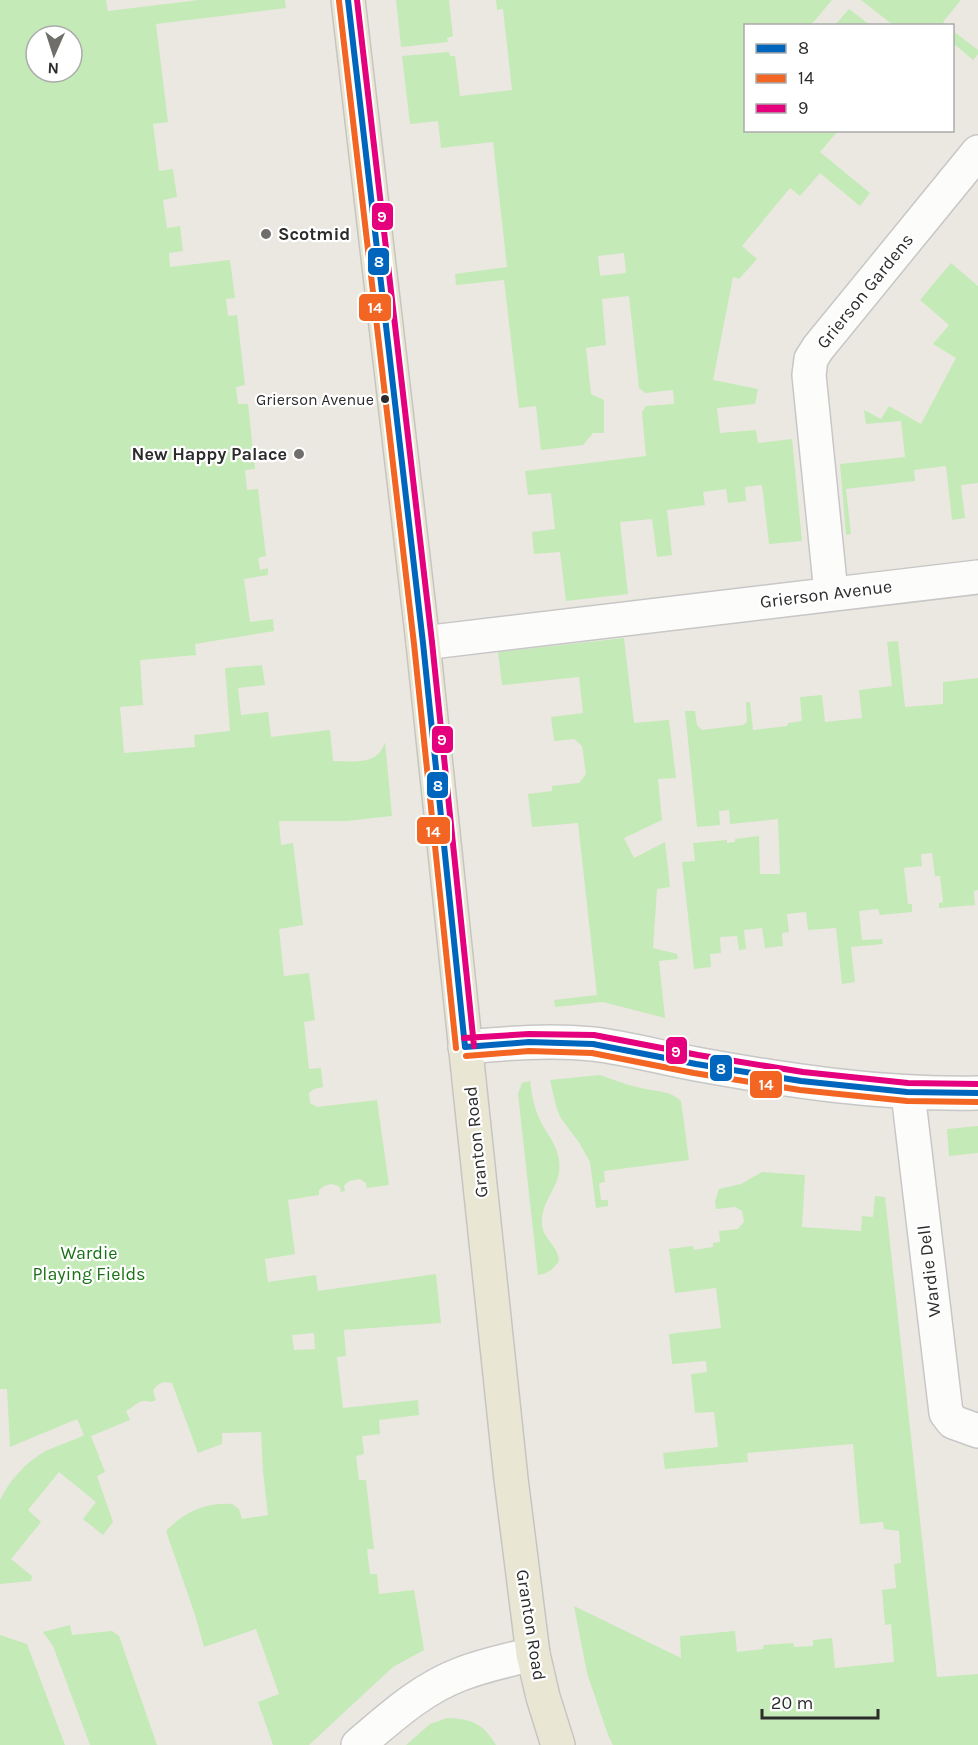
<svg xmlns="http://www.w3.org/2000/svg" width="978" height="1745" viewBox="0 0 978 1745" font-family="Karla,sans-serif">
<rect width="100%" height="100%" fill="#ebe8e1"/>
<path fill="#c4eab7" fill-rule="evenodd" d="M 0,0 L 106,0 L 108,11 L 199,0 L 285,0 L 286,8 L 156,24 L 168,122 L 153,124 L 159,171 L 173,169 L 177,197 L 163,200 L 167,228 L 180,226 L 183,251 L 169,253 L 170,267 L 230,260 L 235,298 L 226,299 L 228,316 L 237,315 L 245,385 L 236,387 L 238,404 L 248,404 L 255,469 L 245,470 L 247,490 L 258,489 L 266,556 L 258,558 L 260,570 L 268,568 L 268,575 L 244,579 L 250,622 L 273,619 L 274,631 L 195,644 L 196,655 L 140,660 L 143,705 L 120,707 L 124,753 L 195,747 L 194,735 L 230,731 L 225,668 L 262,665 L 265,685 L 238,688 L 241,715 L 268,712 L 271,737 L 330,730 L 333,761 C 354,761 378,766 385,742 L 392,816 L 346,821 L 279,821 L 281,845 L 293,843 L 303,925 L 279,929 L 284,976 L 309,973 L 315,1020 L 304,1022 L 309,1069 L 321,1068 L 323,1087 L 314,1089 L 309,1093 L 310,1103 L 317,1107 L 377,1100 L 389,1185 L 367,1188 L 366,1183 L 360,1179 L 349,1181 L 344,1186 L 345,1191 L 341,1192 L 340,1187 C 332,1182 325,1184 319,1190 L 319,1195 L 288,1200 L 295,1254 L 265,1259 L 268,1282 L 316,1275 L 318,1291 L 436,1274 L 441,1323 L 344,1330 L 346,1356 L 337,1357 L 343,1408 L 418,1400 L 419,1415 L 379,1420 L 380,1434 L 362,1436 L 364,1454 L 356,1456 L 359,1480 L 366,1480 L 374,1549 L 367,1549 L 370,1574 L 377,1574 L 379,1594 L 414,1590 L 424,1650 L 393,1667 L 309,1745 L 273,1745 L 258,1702 L 279,1694 L 256,1629 L 204,1647 L 195,1615 L 166,1531 C 184,1512 206,1502 232,1504 L 239,1509 L 242,1519 L 268,1515 L 263,1472 L 261,1432 L 222,1433 L 222,1444 L 198,1453 L 172,1383 C 164,1381 157,1383 153,1391 L 156,1400 L 151,1402 C 138,1398 136,1406 126,1411 L 130,1420 L 91,1436 L 105,1472 L 97,1476 L 113,1522 L 103,1535 L 83,1519 L 96,1502 L 59,1472 L 28,1510 L 41,1522 L 11,1559 L 32,1576 L 31,1581 L 0,1584 L 0,1500 C 9,1481 26,1462 44,1452 C 57,1445 71,1442 84,1435 L 77,1419 L 10,1447 L 7,1389 L 0,1389 ZM 36,36 L 72,36 L 72,72 L 36,72 ZM 314,1333 L 315,1349 L 294,1350 L 292,1335 Z
M 396,0 L 449,0 L 453,36 L 447,38 L 448,42 L 401,47 Z
M 496,0 L 832,0 L 811,25 L 746,26 L 746,130 L 838,131 L 820,152 L 870,193 L 860,206 L 820,173 L 800,196 L 790,188 L 742,246 L 757,259 L 739,279 L 733,277 L 713,380 L 758,389 L 755,404 L 717,408 L 720,433 L 756,430 L 758,443 L 792,439 L 802,541 L 769,544 L 762,485 L 745,487 L 746,501 L 728,503 L 726,489 L 703,492 L 705,505 L 667,510 L 672,555 L 657,557 L 652,519 L 620,522 L 628,594 L 566,601 L 560,552 L 534,554 L 532,532 L 555,529 L 551,493 L 528,495 L 525,471 L 646,456 L 642,412 L 646,406 L 674,404 L 673,390 L 645,393 L 639,388 L 629,296 L 602,299 L 606,345 L 586,348 L 591,394 L 604,400 L 604,433 L 593,433 L 583,445 L 541,450 L 536,406 L 519,408 L 504,280 L 456,285 L 455,274 L 507,267 L 493,142 L 441,148 L 438,121 L 410,124 L 402,56 L 449,52 L 450,56 L 455,56 L 460,96 L 512,90 L 503,9 L 497,10 ZM 624,253 L 626,273 L 600,276 L 598,256 Z
M 861,0 L 961,0 L 943,22 L 947,25 L 893,25 Z
M 849,9 L 870,25 L 835,25 Z
M 952,30 L 978,50 L 978,54 L 973,60 L 953,43 Z
M 951,263 L 978,286 L 978,483 L 961,485 L 965,518 L 952,520 L 946,466 L 914,470 L 915,481 L 846,489 L 851,534 L 846,535 L 840,464 L 905,457 L 901,421 L 866,424 L 864,410 L 881,419 L 889,406 L 921,424 L 956,358 L 933,344 L 949,325 L 920,300 Z
M 624,638 L 634,723 L 669,720 L 676,778 L 658,779 L 662,820 L 624,838 L 634,858 L 665,842 L 670,887 L 657,889 L 653,948 L 677,954 L 678,959 L 659,961 L 665,1018 L 603,1002 L 555,1007 L 554,1000 L 597,995 L 578,823 L 532,827 L 528,794 L 552,791 L 552,786 L 579,783 L 586,774 L 582,746 L 574,739 L 554,741 L 551,717 L 583,713 L 579,677 L 502,685 L 498,652 Z
M 898,641 L 905,707 L 943,704 L 943,682 L 978,678 L 978,890 L 974,891 L 975,905 L 939,908 L 939,903 L 943,902 L 940,876 L 935,876 L 932,853 L 921,854 L 922,866 L 904,868 L 908,904 L 912,904 L 912,912 L 880,915 L 878,909 L 859,911 L 862,940 L 882,939 L 883,944 L 851,947 L 855,982 L 842,984 L 836,928 L 808,930 L 806,912 L 787,914 L 789,932 L 782,933 L 783,946 L 765,948 L 762,928 L 744,930 L 746,949 L 739,950 L 737,936 L 720,937 L 721,953 L 710,954 L 711,967 L 694,969 L 682,862 L 695,861 L 693,843 L 727,840 L 727,843 L 735,842 L 735,839 L 759,836 L 760,874 L 780,874 L 778,819 L 730,824 L 729,810 L 719,811 L 720,825 L 697,827 L 685,711 L 695,711 L 697,725 L 702,730 L 743,725 L 747,722 L 746,702 L 750,702 L 753,730 L 787,726 L 788,723 L 802,721 L 800,697 L 822,695 L 825,722 L 862,718 L 859,690 L 892,686 L 887,642 Z
M 600,1075 C 614,1080 627,1085 641,1088 C 656,1092 670,1090 681,1101 L 689,1160 L 604,1171 L 605,1182 L 599,1183 L 601,1200 L 608,1200 L 608,1206 L 596,1208 L 590,1162 L 580,1144 L 560,1117 L 556,1106 L 550,1080 Z
M 530,1081 C 532,1095 534,1109 541,1122 C 546,1133 555,1142 558,1155 C 565,1185 544,1193 542,1220 C 540,1238 558,1244 559,1261 C 553,1269 548,1274 538,1275 L 518,1094 L 522,1083 Z
M 978,1126 L 978,1153 L 949,1156 L 947,1129 Z
M 762,1172 L 805,1175 L 802,1227 L 861,1231 L 862,1216 L 873,1217 L 875,1196 L 885,1197 L 937,1677 L 978,1674 L 978,1745 L 613,1745 L 608,1735 L 587,1673 L 574,1606 L 681,1658 L 680,1636 L 735,1631 L 737,1652 L 763,1649 L 764,1645 L 793,1643 L 794,1647 L 813,1646 L 813,1640 L 832,1638 L 835,1668 L 894,1662 L 891,1624 L 885,1625 L 882,1590 L 896,1588 L 894,1564 L 901,1563 L 899,1531 L 884,1529 L 883,1522 L 860,1524 L 853,1444 L 747,1453 L 748,1462 L 665,1469 L 663,1453 L 718,1447 L 714,1412 L 695,1413 L 691,1374 L 707,1372 L 706,1361 L 672,1364 L 669,1334 L 721,1328 L 716,1288 L 675,1293 L 669,1249 L 693,1246 L 694,1250 L 713,1247 L 713,1243 L 720,1242 L 719,1231 L 738,1229 L 744,1222 L 742,1211 L 735,1207 L 716,1209 L 715,1202 L 719,1189 L 741,1184 Z
M 70,1625 L 72,1635 L 112,1631 L 119,1636 L 157,1745 L 90,1745 L 53,1646 L 43,1632 Z
M 0,1635 L 27,1644 L 65,1745 L 0,1745 Z
M 447,1718 C 472,1719 483,1723 496,1745 L 406,1745 L 430,1724 Z"/>
<g fill="none" stroke-linecap="round" stroke-linejoin="round">
<defs>
<path id="minor" d="M 831,593 L 809,375 L 811,359 L 818,348 L 978,152
M 423,643 L 978,577
M 465,1047 C 508,1043 550,1040 593,1044 C 628,1048 662,1058 696,1064 C 789,1081 884,1095 978,1093
M 908,1093 L 946,1413 L 953,1422 L 978,1431
M 358,1745 C 390,1718 421,1689 461,1674 C 484,1665 509,1660 533,1654"/>
<path id="major" d="M 348,0 L 423,643 L 511,1479 L 533,1654 L 543,1697 L 558,1745"/>
</defs>
<use href="#minor" stroke="#c8c7c7" stroke-width="36"/>
<use href="#major" stroke="#c6c5c2" stroke-width="36"/>
<use href="#minor" stroke="#fcfcfa" stroke-width="33"/>
<use href="#major" stroke="#e9e7d3" stroke-width="33"/>
<defs>
<path id="bus-1" d="M 348,0 L 423,643 L 465,1047
M 465,1047 L 529,1042 L 593,1044 L 696,1064 L 801,1081 L 907,1092 L 978,1093"/>
<path id="bus-2" d="M 339,1 L 414,644 L 456,1048
M 466,1056 L 529,1051 L 592,1053 L 694,1073 L 800,1090 L 907,1101 L 978,1102"/>
<path id="bus-3" d="M 357,0 L 432,642 L 474,1046
M 464,1038 L 529,1034 L 594,1035 L 698,1055 L 803,1072 L 908,1083 L 978,1084"/>
</defs>
<use href="#bus-1" stroke="#fff" stroke-width="10"/>
<use href="#bus-2" stroke="#fff" stroke-width="10"/>
<use href="#bus-3" stroke="#fff" stroke-width="10"/>
<use href="#bus-1" stroke="#0065bd" stroke-width="6"/>
<use href="#bus-2" stroke="#f26522" stroke-width="6"/>
<use href="#bus-3" stroke="#e5007d" stroke-width="6"/>
</g>
<g fill="#6f6e6b" stroke="#fff" stroke-width="2">
<circle cx="266" cy="234" r="6"/>
<circle cx="299" cy="454" r="6"/>
</g>
<circle fill="#2c2c2c" stroke="#fff" stroke-width="2" cx="385" cy="399" r="5"/>
<g text-anchor="middle" dominant-baseline="central" stroke-width="4.5" stroke-linejoin="round" paint-order="stroke">
<g font-size="16" fill="#2c2c2c" stroke="#fff" text-anchor="end">
<text x="374" y="399">Grierson Avenue</text>
</g>
<g font-size="18" font-weight="bold" fill="#2c2c2c" stroke="#fff" text-anchor="start">
<text x="278" y="234">Scotmid</text>
<text x="287" y="454" text-anchor="end">New Happy Palace</text>
</g>
<g font-size="18" fill="#2c2c2c" stroke="#fff">
<text transform="translate(865 291) rotate(-51)">Grierson Gardens</text>
<text transform="translate(826 594) rotate(-7)">Grierson Avenue</text>
<text transform="translate(476 1142) rotate(-96)">Granton Road</text>
<text transform="translate(929 1271) rotate(-97)">Wardie Dell</text>
<text transform="translate(531 1625) rotate(81)">Granton Road</text>
</g>
<g font-size="18" fill="#187213" stroke="#fff">
<text x="89" y="1253">Wardie<tspan x="89" dy="21">Playing Fields</tspan></text>
</g>
</g>
<g stroke="#fff" stroke-width="2">
<rect x="371" y="202" width="23" height="29" rx="6" fill="#e5007d"/>
<rect x="367" y="247" width="23" height="29" rx="6" fill="#0065bd"/>
<rect x="358" y="293" width="34" height="29" rx="6" fill="#f26522"/>
<rect x="431" y="725" width="23" height="29" rx="6" fill="#e5007d"/>
<rect x="426" y="771" width="23" height="28" rx="6" fill="#0065bd"/>
<rect x="416" y="816" width="35" height="29" rx="6" fill="#f26522"/>
<rect x="665" y="1036" width="23" height="29" rx="6" fill="#e5007d"/>
<rect x="709" y="1054" width="24" height="28" rx="6" fill="#0065bd"/>
<rect x="749" y="1070" width="34" height="29" rx="6" fill="#f26522"/>
</g>
<g font-size="16" text-anchor="middle" font-weight="bold" fill="#fff">
<text x="382" y="222">9</text>
<text x="379" y="267">8</text>
<text x="375" y="313">14</text>
<text x="442" y="745">9</text>
<text x="438" y="791">8</text>
<text x="433" y="837">14</text>
<text x="676" y="1057">9</text>
<text x="721" y="1074">8</text>
<text x="766" y="1090">14</text>
</g>
<rect x="744" y="24" width="210" height="108" fill="#ffffff" stroke="#ababab" stroke-width="1.5"/>
<rect x="756" y="44" width="30" height="9" fill="#0065bd" stroke="#ababab" stroke-width="1.5"/>
<text x="798" y="54" font-size="18" fill="#2c2c2c">8</text>
<rect x="756" y="74" width="30" height="9" fill="#f26522" stroke="#ababab" stroke-width="1.5"/>
<text x="798" y="84" font-size="18" fill="#2c2c2c">14</text>
<rect x="756" y="104" width="30" height="9" fill="#e5007d" stroke="#ababab" stroke-width="1.5"/>
<text x="798" y="114" font-size="18" fill="#2c2c2c">9</text>
<g transform="translate(54 54) rotate(183)"><circle r="28" fill="#ffffff" stroke="#ababab" stroke-width="1.5"/>
<path d="M0-4.5L10 22L0 15L-10 22Z" fill="#6f6e6b"/>
<text y="-9" font-size="16" font-weight="bold" text-anchor="middle" fill="#2c2c2c">N</text>
</g>
<path d="M762 1709v9h116v-9" fill="none" stroke="#2c2c2c" stroke-width="3"/>
<text x="771" y="1709" font-size="18" fill="#2c2c2c" stroke="#ffffff" stroke-width="4.5" paint-order="stroke">20 m</text>
</svg>
